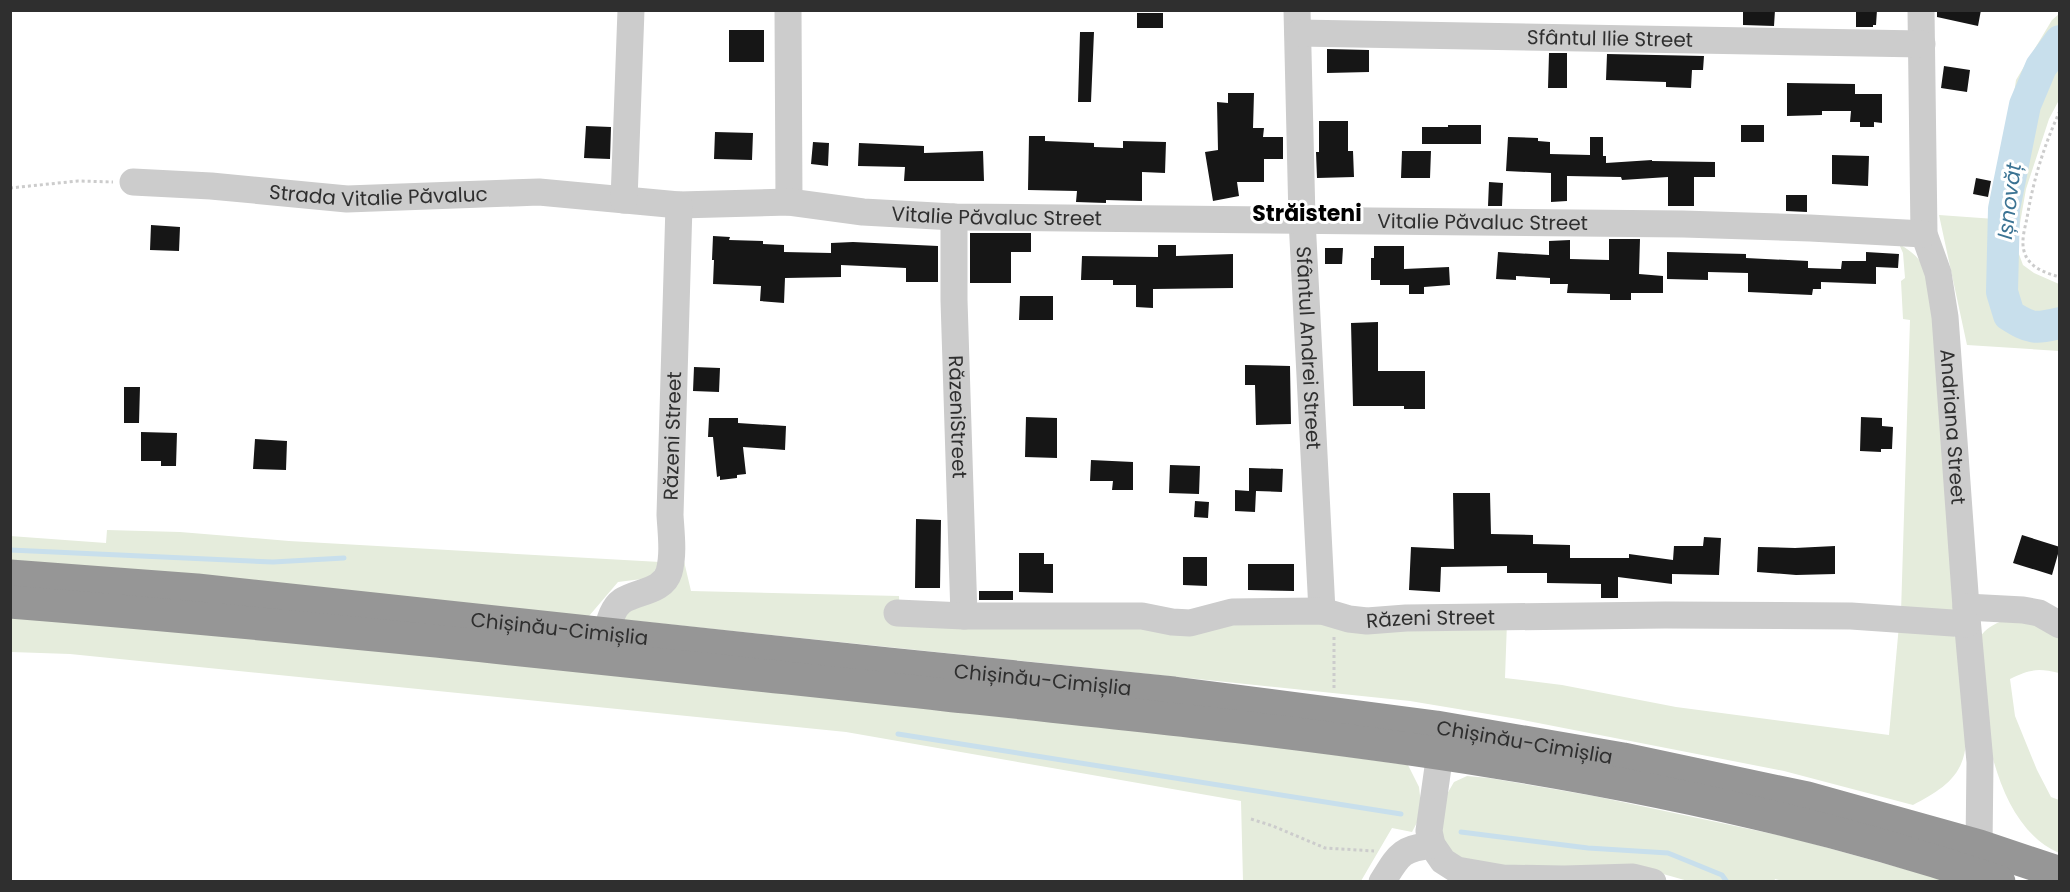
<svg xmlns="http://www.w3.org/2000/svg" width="2070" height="892" viewBox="0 0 2070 892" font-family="Poppins,sans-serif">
<rect width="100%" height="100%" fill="#fff"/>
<path fill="#e5ecdc" d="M 2059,14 L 2059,100 L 2049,119 L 2026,189 L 2016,246 L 2023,265 L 2034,273 L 2059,284 L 2059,351 L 1967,345 L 1939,215 L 1995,219 L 2016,80 L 2052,20 Z
M 1899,244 C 1928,260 1928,276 1933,305 L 1954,612 L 1901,613 L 1910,320 L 1903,319 L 1901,281 L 1905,278 L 1903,253 Z
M 107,530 L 180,532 L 289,541 L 660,562 L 650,578 L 618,582 L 589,616 L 11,561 L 10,536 L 106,543 Z
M 683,557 L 691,591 L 899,596 L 900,620 L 1234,618 L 1507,622 L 1505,678 L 1562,685 L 1676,707 L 1889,735 L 1899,625 L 1943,630 L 1959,639 L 1966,742 C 1964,777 1941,790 1913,805 L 1784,771 L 1518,719 L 1410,701 L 617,619 Z
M 10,613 L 1146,729 L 1408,765 L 1419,787 L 1422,813 L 1412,832 L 1392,828 L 1361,881 L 1243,881 L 1241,801 L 846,732 L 70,654 L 11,652 Z
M 2019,617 L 2059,636 L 2059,673 C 2038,668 2030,669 2010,679 L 2015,716 L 2037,770 L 2051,797 L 2059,800 L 2059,853 C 2001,828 1985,739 1980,683 C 1979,672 1975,657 1977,646 C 1980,627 2003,619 2019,617 Z
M 1467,776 L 1489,778 L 1594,796 L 1792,838 L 1948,881 L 1787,882 L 1775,879 L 1774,882 L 1688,881 L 1649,870 L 1516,869 L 1450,857 L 1440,836 L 1447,794 L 1454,782 Z"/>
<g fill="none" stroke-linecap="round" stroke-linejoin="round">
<path stroke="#c8dfec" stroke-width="5" d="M 10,550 L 273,562 L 344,558
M 898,734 L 1401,814
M 1461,832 L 1588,848 L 1668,853 L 1722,875 L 1727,882"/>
<path stroke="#c8dfec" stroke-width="32" d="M 2060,41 L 2041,67 L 2025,105 L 2004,209 L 2002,292 L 2009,315 C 2031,329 2034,329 2060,323"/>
</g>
<path fill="#161616" d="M 1743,10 L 1775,10 L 1774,26 L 1743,25 Z
M 1856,10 L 1877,10 L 1876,25 L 1873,25 L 1873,27 L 1856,27 Z
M 1937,10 L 1981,10 L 1978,26 L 1937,17 Z
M 1137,13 L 1163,13 L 1163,28 L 1137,28 Z
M 729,30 L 764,30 L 764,62 L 729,62 Z
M 1080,32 L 1094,32 L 1091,102 L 1078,102 Z
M 1327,49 L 1369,50 L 1369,72 L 1327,73 Z
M 1549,53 L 1567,53 L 1567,88 L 1548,88 Z
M 1607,54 L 1704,56 L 1703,70 L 1692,70 L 1691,88 L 1666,87 L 1666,82 L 1606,80 Z
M 1944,66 L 1970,70 L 1967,92 L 1941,88 Z
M 1787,83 L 1855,84 L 1855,94 L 1882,94 L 1882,123 L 1874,122 L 1874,127 L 1860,127 L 1860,122 L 1850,122 L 1851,111 L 1822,111 L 1822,115 L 1787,116 Z
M 1228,93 L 1254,93 L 1253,128 L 1264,128 L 1263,137 L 1283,137 L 1283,159 L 1264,159 L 1264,182 L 1237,182 L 1239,196 L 1213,201 L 1205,152 L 1218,150 L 1217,102 L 1228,103 Z
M 1319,121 L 1348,121 L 1348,151 L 1353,151 L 1354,177 L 1317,178 L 1316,152 L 1319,152 Z
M 1448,125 L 1481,125 L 1481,144 L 1422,144 L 1422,127 L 1448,127 Z
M 1741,125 L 1764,125 L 1764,142 L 1741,142 Z
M 586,126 L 611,127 L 610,159 L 584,158 Z
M 715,132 L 753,133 L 752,160 L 714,159 Z
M 1029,136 L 1045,136 L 1045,141 L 1094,143 L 1094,147 L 1123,148 L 1123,141 L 1166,142 L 1165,173 L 1142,172 L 1142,201 L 1106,200 L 1106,203 L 1076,202 L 1077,191 L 1028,190 Z
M 1508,137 L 1538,138 L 1538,141 L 1550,142 L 1550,154 L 1590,155 L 1590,137 L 1603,137 L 1603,156 L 1606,156 L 1606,163 L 1652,160 L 1652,161 L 1715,162 L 1715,177 L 1694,177 L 1694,206 L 1668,206 L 1668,177 L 1622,180 L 1621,177 L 1567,176 L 1567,201 L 1551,202 L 1551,173 L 1506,171 Z
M 813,142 L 829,143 L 828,166 L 811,164 Z
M 859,143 L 924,146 L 924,153 L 983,151 L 984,181 L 904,181 L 905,167 L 858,166 Z
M 1402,151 L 1431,151 L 1430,178 L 1401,178 Z
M 1832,155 L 1869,156 L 1868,186 L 1832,184 Z
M 1976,178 L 1991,181 L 1988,197 L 1973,194 Z
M 1489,182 L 1503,183 L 1502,206 L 1488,206 Z
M 1786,195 L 1807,195 L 1807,212 L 1786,211 Z
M 151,225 L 180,227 L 179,251 L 150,250 Z
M 970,233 L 1031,233 L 1031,252 L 1011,252 L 1011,283 L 970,283 Z
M 713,236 L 730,237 L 729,240 L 763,241 L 763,244 L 784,245 L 784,252 L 831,253 L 831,243 L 853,242 L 938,246 L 938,282 L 906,282 L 906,268 L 841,265 L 841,277 L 785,278 L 784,303 L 760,301 L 761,286 L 713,284 L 714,260 L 712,260 Z
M 1609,239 L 1640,239 L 1639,274 L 1663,276 L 1663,293 L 1631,293 L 1631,300 L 1610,300 L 1610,294 L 1567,293 L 1568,284 L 1550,284 L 1550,278 L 1516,276 L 1516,280 L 1496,279 L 1498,252 L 1549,255 L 1549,241 L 1570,240 L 1570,259 L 1609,260 Z
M 1158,245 L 1176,245 L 1176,256 L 1233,254 L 1233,288 L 1153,289 L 1153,308 L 1136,307 L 1136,285 L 1113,285 L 1113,280 L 1081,280 L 1082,256 L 1158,257 Z
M 1374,246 L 1404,246 L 1404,269 L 1449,267 L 1450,285 L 1424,287 L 1424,294 L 1409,294 L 1409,285 L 1380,285 L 1380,280 L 1371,280 L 1371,258 L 1374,258 Z
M 1325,248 L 1343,248 L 1342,264 L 1325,264 Z
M 1667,252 L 1746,254 L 1746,258 L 1808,261 L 1808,268 L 1841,269 L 1842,261 L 1866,261 L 1866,252 L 1899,254 L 1898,268 L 1876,267 L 1876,284 L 1821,282 L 1821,289 L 1813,289 L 1812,295 L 1748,292 L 1748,273 L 1708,272 L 1708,280 L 1667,279 Z
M 1020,296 L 1053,296 L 1053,320 L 1019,320 Z
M 1378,322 L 1378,371 L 1425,371 L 1425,409 L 1404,409 L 1404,406 L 1353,406 L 1351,323 Z
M 1245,365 L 1290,366 L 1291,424 L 1256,425 L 1255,385 L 1245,385 Z
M 694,367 L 720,368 L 719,392 L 693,391 Z
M 124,387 L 140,387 L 139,423 L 124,423 Z
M 1026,417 L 1057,418 L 1057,458 L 1025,457 Z
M 1861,417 L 1882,418 L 1882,426 L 1893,427 L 1892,449 L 1881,449 L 1881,452 L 1860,451 Z
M 709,418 L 738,418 L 738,423 L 786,426 L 785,450 L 743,447 L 746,474 L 737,475 L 737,478 L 720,480 L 720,476 L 717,477 L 713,437 L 708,437 Z
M 141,432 L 177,433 L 176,466 L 161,466 L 161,461 L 141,461 Z
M 255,439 L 287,441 L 286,470 L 253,469 Z
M 1091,460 L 1133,462 L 1133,490 L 1112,490 L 1113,481 L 1090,481 Z
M 1170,465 L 1200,466 L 1199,494 L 1169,493 Z
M 1249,468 L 1283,469 L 1282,492 L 1256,491 L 1255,512 L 1235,511 L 1235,490 L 1249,491 Z
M 1453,493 L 1490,493 L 1491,534 L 1533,535 L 1533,544 L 1570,545 L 1570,558 L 1629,558 L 1629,554 L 1673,560 L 1674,546 L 1703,546 L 1704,537 L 1721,538 L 1719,575 L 1672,574 L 1672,584 L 1618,577 L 1618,598 L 1601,598 L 1601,584 L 1547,583 L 1547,573 L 1507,573 L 1507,566 L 1441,567 L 1440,592 L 1409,590 L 1411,547 L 1454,549 Z
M 1195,501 L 1209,502 L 1208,518 L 1194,517 Z
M 916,519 L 941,520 L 940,588 L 915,588 Z
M 2022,535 L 2060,547 L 2052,575 L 2013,563 Z
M 1835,546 L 1835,574 L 1796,575 L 1757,572 L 1758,547 L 1795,548 Z
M 1019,553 L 1044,553 L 1044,564 L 1053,564 L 1053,593 L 1019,592 Z
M 1183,557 L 1207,557 L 1207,586 L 1183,585 Z
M 1248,564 L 1294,564 L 1294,591 L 1248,590 Z
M 979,591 L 1013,591 L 1013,600 L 979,600 Z"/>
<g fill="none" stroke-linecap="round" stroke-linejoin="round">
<path stroke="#ccc" stroke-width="3" stroke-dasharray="3 3" stroke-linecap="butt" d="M 2060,111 C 2044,145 2033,181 2027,218 C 2025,228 2021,240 2024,251 C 2028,267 2045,273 2060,277
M 10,188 L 78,181 L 113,182
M 1334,637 L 1334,688
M 1251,819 L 1273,826 L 1325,848 L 1374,851"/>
<g stroke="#ccc" stroke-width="27">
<path d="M 788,10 L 789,202"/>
<path id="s1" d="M 1297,10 L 1302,219 L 1322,611"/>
<path id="s2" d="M 1921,10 L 1924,234 L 1938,273 L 1945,317 L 1966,607 L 1980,762 L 1979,846"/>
<path id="s3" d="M 1298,33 L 1922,44"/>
<path id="s4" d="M 133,182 L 211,186 L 347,199 L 539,192 L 679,205 L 789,202 L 863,212 L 954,217 L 1683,224 L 1810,228 L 1924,234"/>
<path d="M 624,200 L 631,10"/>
<path id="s5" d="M 954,217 L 954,300 L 964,616"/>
<path d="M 1966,607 L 2023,610 L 2039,613 L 2060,625"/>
<path id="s6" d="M 897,613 L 964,616 L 1142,616 L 1172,622 L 1190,623 L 1232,612 L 1322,611 L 1349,619 L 1367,621 L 1406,618 L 1665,615 L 1851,616 L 1967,624"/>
<path id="s7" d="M 606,634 C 609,623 612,608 622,601 C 637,591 663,592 669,572 C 674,554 671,533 670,515 L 679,205"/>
<path d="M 1440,753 L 1429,831 L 1432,845 L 1443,861 L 1457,870 L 1503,878 L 1564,879 L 1633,877 L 1653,882"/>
<path d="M 1382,882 C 1399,855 1400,849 1432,845"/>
</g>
<g stroke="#969696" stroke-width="33">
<path id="s8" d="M 10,576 L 197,590 L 888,664 L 1174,693 L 1436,727 L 1623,759 L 1807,798 L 1979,846 L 2060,873"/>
<path d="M 10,602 C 323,627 634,662 946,695 C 1300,732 1660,767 1999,882"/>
</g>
</g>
<g text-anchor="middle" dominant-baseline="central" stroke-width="6" stroke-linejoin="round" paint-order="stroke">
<g font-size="20" fill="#2f2f2f" stroke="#fff">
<text stroke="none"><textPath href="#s3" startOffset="312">Sfântul Ilie Street</textPath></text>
<text stroke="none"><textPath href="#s4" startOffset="246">Strada Vitalie Păvaluc</textPath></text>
<text stroke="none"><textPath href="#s4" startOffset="866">Vitalie Păvaluc Street</textPath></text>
<text stroke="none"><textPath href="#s4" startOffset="1352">Vitalie Păvaluc Street</textPath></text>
<text stroke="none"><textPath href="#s1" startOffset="338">Sfântul Andrei Street</textPath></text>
<text stroke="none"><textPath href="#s5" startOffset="200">RăzeniStreet</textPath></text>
<text stroke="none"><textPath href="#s2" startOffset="420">Andriana Street</textPath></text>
<text stroke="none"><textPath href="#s7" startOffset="231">Răzeni Street</textPath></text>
<text stroke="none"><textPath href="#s6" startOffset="537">Răzeni Street</textPath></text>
<text stroke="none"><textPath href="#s8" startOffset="552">Chișinău-Cimișlia</textPath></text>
<text stroke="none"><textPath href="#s8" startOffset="1038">Chișinău-Cimișlia</textPath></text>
<text stroke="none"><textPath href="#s8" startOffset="1524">Chișinău-Cimișlia</textPath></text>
</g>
<g font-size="21" font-style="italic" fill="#3b7393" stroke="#fff">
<text transform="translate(2009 201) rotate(-83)">Ișnovăț</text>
</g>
<g font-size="22" font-weight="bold" fill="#000" stroke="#fff">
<text x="1307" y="213">Străisteni</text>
</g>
</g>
<rect width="2070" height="892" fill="none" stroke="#2f2f2f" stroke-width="24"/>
</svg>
